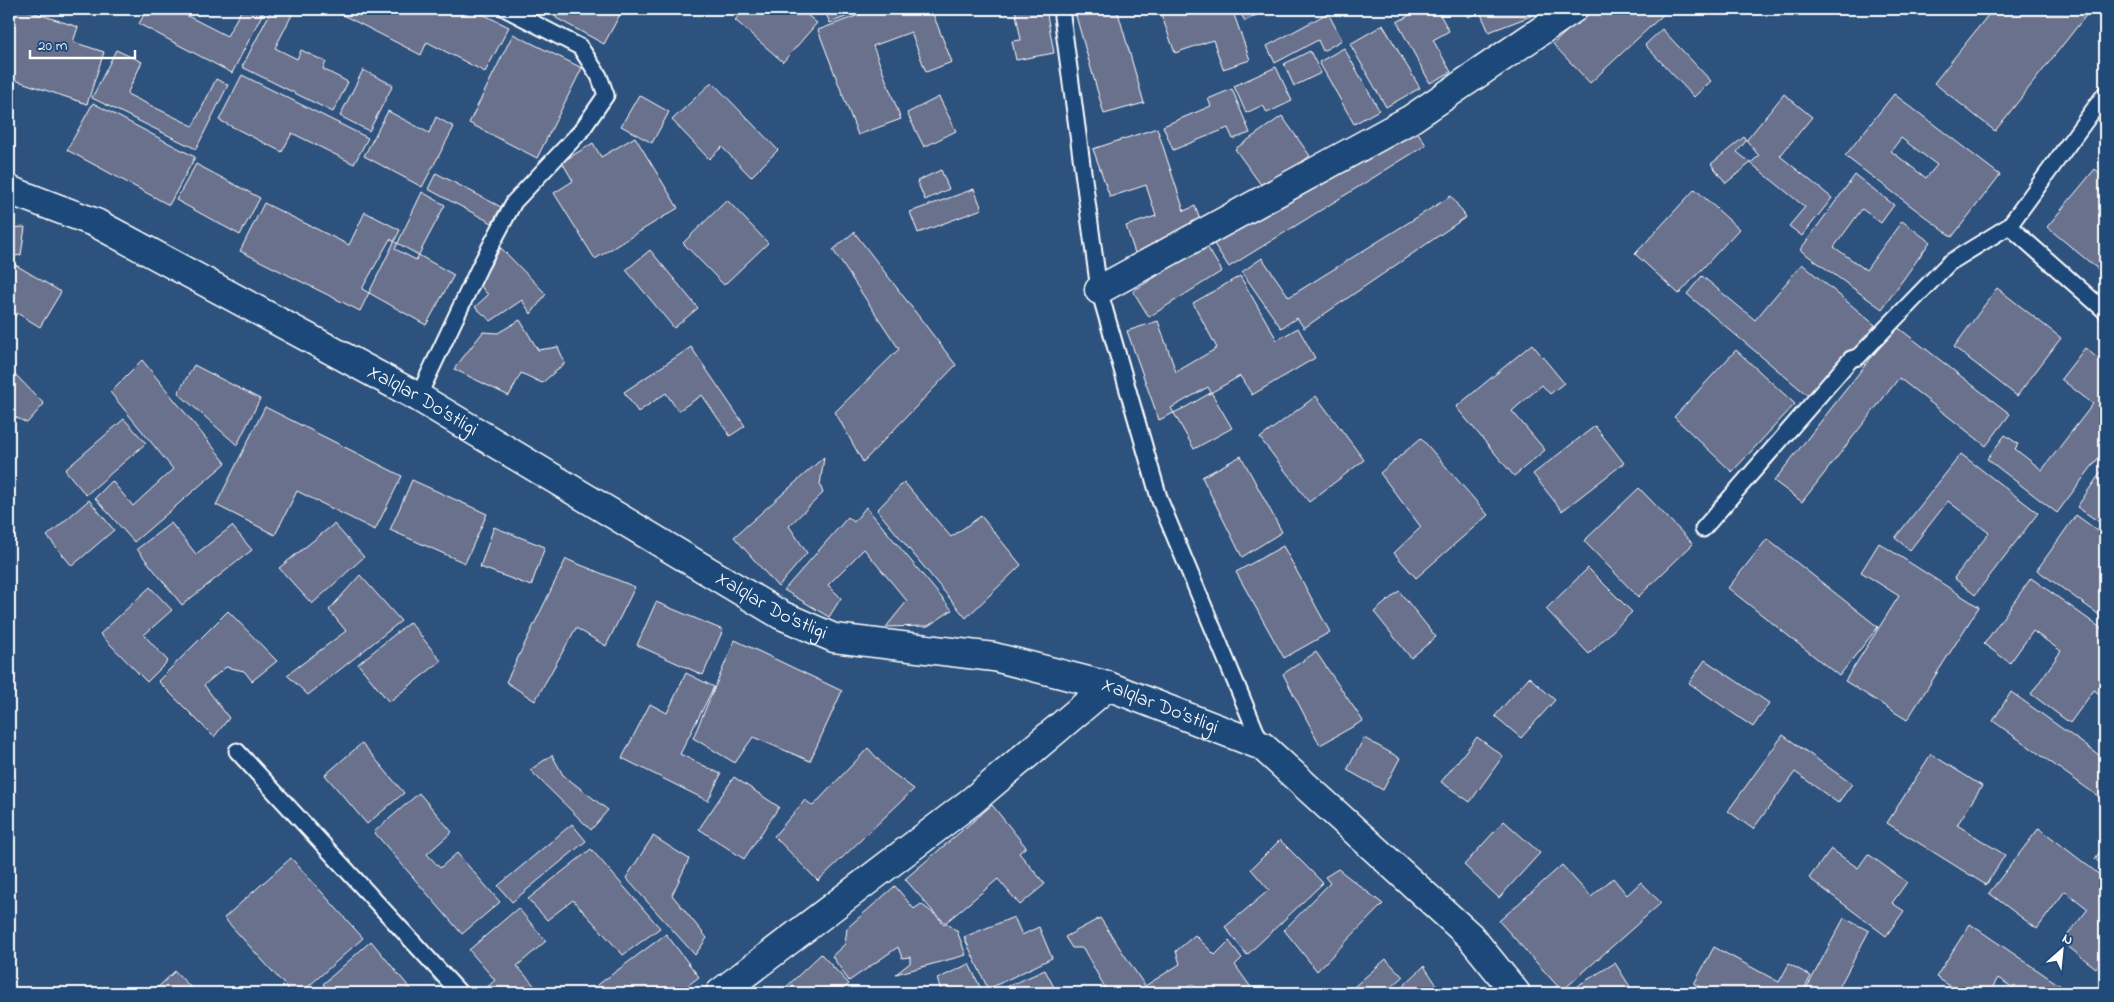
<svg xmlns="http://www.w3.org/2000/svg" width="2114" height="1002" viewBox="0 0 2114 1002" font-family="'Indie Flower',sans-serif">
<rect width="100%" height="100%" fill="#2e527e"/>
<filter id="ink" filterUnits="userSpaceOnUse"><feTurbulence type="fractalNoise" baseFrequency=".02" numOctaves="2"/><feDisplacementMap in="SourceGraphic" scale="10" xChannelSelector="R" yChannelSelector="G"/><feConvolveMatrix kernelMatrix="1 2 1 2 8 2 1 2 1" color-interpolation-filters="sRGB"/></filter>
<g filter="url(#ink)">
<path fill="#6a718d" stroke="#fff" fill-rule="evenodd" d="M 9,9 L 23,9 L 78,27 L 73,42 L 104,52 L 87,104 L 9,78 Z
M 147,9 L 174,9 L 227,36 L 242,9 L 265,9 L 232,73 L 139,24 Z
M 272,9 L 295,9 L 275,48 L 297,59 L 301,50 L 326,62 L 323,69 L 348,82 L 333,112 L 242,67 Z
M 336,9 L 472,9 L 509,27 L 485,72 L 427,42 L 421,55 L 335,11 Z
M 561,9 L 623,9 L 604,44 L 556,18 Z
M 745,9 L 800,9 L 817,23 L 783,62 L 735,20 Z
M 824,9 L 866,9 L 830,23 Z
M 875,9 L 931,9 L 952,62 L 926,72 L 911,32 L 873,46 L 901,119 L 858,135 L 818,30 Z
M 1015,9 L 1046,9 L 1054,53 L 1016,60 L 1012,41 L 1021,40 Z
M 1074,9 L 1117,9 L 1144,103 L 1104,114 Z
M 1165,9 L 1232,9 L 1250,60 L 1223,69 L 1213,40 L 1175,53 L 1160,11 Z
M 1238,9 L 1266,9 L 1266,10 L 1245,21 Z
M 1421,9 L 1437,9 L 1449,31 L 1433,40 L 1451,72 L 1430,83 L 1397,22 Z
M 1465,9 L 1529,9 L 1531,16 L 1489,32 L 1480,12 L 1468,17 Z
M 1591,9 L 1665,9 L 1667,11 L 1590,83 L 1553,44 Z
M 1993,9 L 2091,9 L 1995,131 L 1934,83 Z
M 1328,13 L 1342,40 L 1323,51 L 1318,40 L 1275,63 L 1267,46 Z
M 1383,25 L 1420,88 L 1386,107 L 1350,44 Z
M 1662,29 L 1711,81 L 1694,97 L 1645,45 Z
M 513,34 L 582,68 L 537,158 L 469,123 Z
M 1344,48 L 1379,110 L 1354,124 L 1319,62 Z
M 116,50 L 142,62 L 127,94 L 193,126 L 216,79 L 228,85 L 196,149 L 92,98 Z
M 1310,51 L 1321,73 L 1294,86 L 1284,64 Z
M 1276,67 L 1292,101 L 1267,113 L 1263,105 L 1246,113 L 1234,86 Z
M 363,70 L 393,85 L 369,131 L 340,116 Z
M 242,75 L 368,138 L 354,164 L 292,133 L 282,152 L 219,120 Z
M 712,82 L 778,150 L 751,177 L 722,147 L 709,159 L 672,120 Z
M 1232,89 L 1250,133 L 1233,139 L 1228,128 L 1173,150 L 1163,126 L 1211,106 L 1208,99 Z
M 1784,94 L 1812,117 L 1780,156 L 1832,198 L 1802,236 L 1789,226 L 1805,207 L 1737,152 Z
M 1894,94 L 2000,175 L 1952,237 L 1845,156 ZM 1901,138 L 1937,165 L 1926,178 L 1891,151 Z
M 639,95 L 669,112 L 652,143 L 621,126 Z
M 939,97 L 956,131 L 924,147 L 907,113 Z
M 93,103 L 195,157 L 169,205 L 67,150 Z
M 388,111 L 429,133 L 436,117 L 454,127 L 422,187 L 364,156 Z
M 1282,116 L 1310,156 L 1264,189 L 1235,149 Z
M 1411,122 L 1426,145 L 1229,267 L 1214,244 Z
M 1157,128 L 1184,211 L 1195,206 L 1204,231 L 1135,253 L 1126,226 L 1156,216 L 1146,185 L 1110,197 L 1093,149 Z
M 635,137 L 678,208 L 595,259 L 554,193 L 573,181 L 562,162 L 593,143 L 601,157 Z
M 1744,137 L 1759,156 L 1726,183 L 1711,164 Z
M 196,164 L 260,198 L 240,235 L 176,200 Z
M 2095,169 L 2105,178 L 2105,275 L 2047,227 Z
M 941,170 L 949,189 L 925,200 L 917,181 Z
M 436,173 L 501,207 L 492,223 L 428,189 Z
M 1855,175 L 1894,205 L 1881,223 L 1862,209 L 1834,247 L 1866,270 L 1902,221 L 1930,242 L 1882,309 L 1800,250 Z
M 974,189 L 982,209 L 918,233 L 910,212 Z
M 1695,189 L 1739,229 L 1679,294 L 1635,254 Z
M 422,192 L 445,205 L 416,260 L 395,249 Z
M 1451,196 L 1466,217 L 1304,328 L 1297,318 L 1281,328 L 1242,272 L 1262,258 L 1289,297 Z
M 727,200 L 768,243 L 724,285 L 683,243 Z
M 264,203 L 349,245 L 365,212 L 400,230 L 360,311 L 240,251 Z
M 25,227 L 21,255 L 9,257 L 9,228 Z
M 854,232 L 956,365 L 863,462 L 835,412 L 899,349 L 833,250 Z
M 390,239 L 454,275 L 426,325 L 362,289 Z
M 1206,245 L 1222,271 L 1149,317 L 1133,291 Z
M 501,248 L 546,294 L 531,314 L 522,300 L 491,321 L 475,307 L 488,295 L 479,284 Z
M 650,250 L 698,308 L 674,328 L 626,270 Z
M 9,261 L 61,292 L 40,327 L 17,313 L 9,327 Z
M 1802,264 L 1875,325 L 1812,399 L 1687,294 L 1702,276 L 1755,320 Z
M 1240,276 L 1277,340 L 1298,328 L 1315,358 L 1252,395 L 1240,376 L 1186,407 L 1159,420 L 1127,331 L 1158,321 L 1176,372 L 1217,348 L 1193,303 Z
M 1997,288 L 2061,338 L 2017,396 L 1954,347 Z
M 520,320 L 538,350 L 558,347 L 565,363 L 542,383 L 521,373 L 509,396 L 454,369 L 483,332 L 498,333 Z
M 1896,326 L 2010,414 L 1986,446 L 1899,378 L 1802,502 L 1774,481 Z
M 1532,344 L 1564,383 L 1550,394 L 1542,385 L 1512,411 L 1545,450 L 1514,476 L 1456,407 Z
M 691,347 L 745,426 L 730,436 L 702,395 L 678,411 L 666,393 L 638,412 L 624,392 Z
M 2085,348 L 2105,364 L 2105,449 L 2057,513 L 1987,459 L 2005,435 L 2018,444 L 2015,449 L 2042,470 L 2093,404 L 2061,379 Z
M 1736,350 L 1795,404 L 1732,472 L 1674,417 Z
M 142,360 L 226,463 L 134,542 L 95,498 L 112,481 L 133,506 L 173,469 L 110,392 Z
M 194,365 L 260,399 L 237,445 L 178,393 Z
M 10,369 L 44,404 L 27,423 L 9,414 Z
M 1208,387 L 1232,428 L 1194,449 L 1171,408 Z
M 1316,396 L 1364,460 L 1309,502 L 1260,438 Z
M 265,407 L 402,476 L 375,530 L 297,491 L 275,535 L 216,505 Z
M 124,419 L 146,443 L 86,495 L 65,470 Z
M 1595,426 L 1624,463 L 1562,511 L 1533,474 Z
M 1421,438 L 1488,515 L 1416,578 L 1394,553 L 1421,527 L 1380,473 Z
M 1961,454 L 2038,513 L 1975,595 L 1954,578 L 1989,533 L 1948,501 L 1910,550 L 1895,538 Z
M 1241,456 L 1282,532 L 1242,557 L 1202,477 Z
M 824,457 L 820,485 L 823,493 L 789,526 L 807,553 L 778,587 L 734,537 Z
M 2105,466 L 2105,526 L 2077,507 Z
M 412,480 L 487,514 L 465,563 L 390,530 Z
M 904,482 L 951,537 L 981,516 L 1021,565 L 966,618 L 877,510 Z
M 1639,488 L 1693,544 L 1638,597 L 1584,541 Z
M 89,500 L 114,530 L 72,566 L 47,536 Z
M 866,507 L 952,610 L 928,626 L 886,627 L 907,601 L 864,549 L 828,585 L 841,598 L 829,617 L 784,590 L 848,517 L 854,522 Z
M 2076,515 L 2105,536 L 2105,619 L 2037,570 Z
M 171,523 L 196,554 L 232,526 L 252,550 L 182,605 L 137,549 Z
M 334,524 L 364,557 L 312,604 L 279,568 Z
M 494,527 L 545,547 L 531,586 L 480,567 Z
M 1767,539 L 1878,627 L 1839,676 L 1728,588 Z
M 1879,543 L 1979,607 L 1907,720 L 1845,681 L 1899,596 L 1861,572 Z
M 1283,546 L 1330,632 L 1284,658 L 1236,572 Z
M 566,559 L 635,587 L 606,646 L 576,628 L 535,701 L 506,682 Z
M 1588,568 L 1632,612 L 1589,654 L 1546,609 Z
M 360,575 L 401,621 L 308,695 L 287,675 L 346,631 L 329,610 Z
M 2031,578 L 2105,631 L 2105,698 L 2094,690 L 2070,723 L 2031,694 L 2061,651 L 2033,631 L 2010,663 L 1984,644 Z
M 150,587 L 172,610 L 144,635 L 168,661 L 147,682 L 100,634 Z
M 1399,591 L 1436,637 L 1411,658 L 1374,612 Z
M 656,602 L 723,630 L 703,675 L 637,645 Z
M 228,611 L 277,661 L 252,681 L 244,671 L 226,667 L 204,685 L 229,718 L 214,737 L 158,681 Z
M 410,622 L 441,661 L 389,702 L 358,664 Z
M 735,640 L 842,691 L 810,761 L 753,737 L 735,763 L 693,738 Z
M 1316,652 L 1363,721 L 1320,745 L 1283,674 Z
M 1705,660 L 1769,703 L 1753,727 L 1689,683 Z
M 686,673 L 714,687 L 680,754 L 721,774 L 708,801 L 622,758 L 650,704 L 667,713 Z
M 1529,677 L 1555,700 L 1521,738 L 1495,716 Z
M 2011,692 L 2099,755 L 2105,750 L 2105,796 L 2102,799 L 1993,721 Z
M 1783,735 L 1852,784 L 1838,803 L 1795,772 L 1753,829 L 1728,811 Z
M 1477,737 L 1503,756 L 1470,802 L 1441,782 Z
M 1364,738 L 1400,758 L 1383,790 L 1347,770 Z
M 362,743 L 404,793 L 367,824 L 325,775 Z
M 868,748 L 887,769 L 914,789 L 818,881 L 774,836 L 805,800 L 813,806 Z
M 1931,754 L 1982,786 L 1957,825 L 2005,855 L 1986,885 L 1887,823 Z
M 552,755 L 563,775 L 608,810 L 591,830 L 530,770 Z
M 734,777 L 779,807 L 744,859 L 699,829 Z
M 419,793 L 452,832 L 427,854 L 440,868 L 457,853 L 500,902 L 462,934 L 374,832 Z
M 992,805 L 1026,847 L 1019,853 L 1045,884 L 1020,905 L 998,879 L 944,924 L 905,879 Z
M 1504,821 L 1540,853 L 1499,898 L 1464,865 Z
M 572,824 L 586,841 L 512,902 L 498,886 Z
M 2039,828 L 2105,879 L 2105,956 L 2096,968 L 2062,942 L 2088,909 L 2065,891 L 2037,929 L 1989,893 Z
M 653,836 L 689,859 L 672,895 L 707,938 L 695,955 L 626,878 Z
M 1280,840 L 1323,883 L 1247,955 L 1225,927 L 1269,890 L 1251,869 Z
M 2105,843 L 2105,866 L 2095,859 Z
M 591,849 L 660,928 L 623,955 L 573,900 L 547,920 L 528,899 Z
M 1831,849 L 1858,868 L 1868,854 L 1907,882 L 1892,903 L 1904,911 L 1886,936 L 1809,878 Z
M 291,858 L 363,938 L 301,993 L 292,993 L 224,918 Z
M 1562,865 L 1591,897 L 1613,878 L 1627,895 L 1641,882 L 1661,903 L 1562,991 L 1499,921 Z
M 1338,869 L 1383,904 L 1317,971 L 1284,930 L 1330,883 L 1325,877 Z
M 895,886 L 914,909 L 921,904 L 957,931 L 966,955 L 896,974 L 910,963 L 910,957 L 902,958 L 898,947 L 849,981 L 832,956 L 845,944 L 847,928 Z
M 518,908 L 546,941 L 517,966 L 541,993 L 481,993 L 495,980 L 469,950 Z
M 1014,917 L 1022,935 L 1039,927 L 1052,958 L 988,989 L 964,937 Z
M 1100,918 L 1145,986 L 1180,964 L 1176,951 L 1195,935 L 1215,955 L 1229,941 L 1242,958 L 1235,965 L 1255,993 L 1199,993 L 1193,984 L 1178,993 L 1108,993 L 1083,948 L 1072,948 L 1065,937 Z
M 1844,918 L 1869,931 L 1836,993 L 1804,993 Z
M 1970,924 L 2071,993 L 2021,993 L 1998,978 L 1989,993 L 1961,993 L 1936,977 Z
M 666,934 L 699,977 L 678,993 L 587,993 Z
M 371,941 L 414,993 L 331,993 L 323,984 Z
M 1714,947 L 1779,982 L 1789,964 L 1811,976 L 1802,993 L 1712,993 L 1694,984 Z
M 821,954 L 849,984 L 839,993 L 780,993 Z
M 1386,959 L 1403,977 L 1385,993 L 1347,993 Z
M 1615,963 L 1634,993 L 1580,993 L 1577,986 Z
M 969,964 L 983,993 L 942,993 L 937,979 Z
M 1424,966 L 1442,993 L 1396,993 Z
M 1045,970 L 1057,993 L 993,993 Z
M 175,971 L 196,993 L 152,993 Z"/>
<g fill="none" stroke-linecap="round" stroke-linejoin="round">
<defs>
<path id="lane" d="M 1061,9 L 1099,290 L 1160,501 L 1262,746
M 2009,226 L 2105,311
M 418,397 L 480,266 L 514,202 L 581,131 L 606,95 L 599,76 L 580,47 L 506,9
M 1703,529 L 1851,359 L 1858,357 L 1949,263 L 2009,226 L 2105,94
M 237,751 L 460,993"/>
<path id="street" d="M 1099,290 L 1411,119 L 1573,9
M 720,993 L 972,801 L 1108,686"/>
<g id="secondary">
<path id="s1" d="M 9,190 L 96,223 L 418,397 L 781,615 L 834,638 L 994,657 L 1108,686 L 1262,746 L 1470,936 L 1516,993"/>
</g>
</defs>
<use href="#lane" stroke="#fff" stroke-width="19"/>
<use href="#street" stroke="#fff" stroke-width="31"/>
<use href="#secondary" stroke="#fff" stroke-width="31"/>
<use href="#lane" stroke="#1f4a7a" stroke-width="15"/>
<use href="#street" stroke="#1f4a7a" stroke-width="28"/>
<use href="#secondary" stroke="#1f4a7a" stroke-width="28"/>
</g>
</g>
<g text-anchor="middle" dominant-baseline="central" stroke-width="4" stroke-linejoin="round" paint-order="stroke">
<g font-size="20" fill="#fff" stroke="#1f4a7a">
<text stroke="none"><textPath href="#s1" startOffset="465">Xalqlar Do’stligi</textPath></text>
<text stroke="none"><textPath href="#s1" startOffset="870">Xalqlar Do’stligi</textPath></text>
<text stroke="none"><textPath href="#s1" startOffset="1275">Xalqlar Do’stligi</textPath></text>
</g>
</g>
<rect width="2114" height="1002" fill="none" stroke="#1f4a7a" stroke-width="30"/>
<rect x="15" y="15" width="2084" height="972" fill="none" stroke="#fff" stroke-width="2" filter="url(#ink)"/>
<g transform="translate(2062 950) rotate(27)" stroke="#1f4a7a" stroke-width="4" paint-order="stroke">
<path d="M0-4L9 19L0 12L-9 19Z" fill="#ffffff"/>
<text y="-8" font-size="14" font-weight="bold" text-anchor="middle" fill="#ffffff">N</text>
</g>
<path d="M30 50v8h105v-8" fill="none" stroke="#ffffff" stroke-width="2.5"/>
<text x="38" y="50" font-size="15" fill="#ffffff" stroke="#1f4a7a" stroke-width="4" paint-order="stroke">20 m</text>
</svg>
